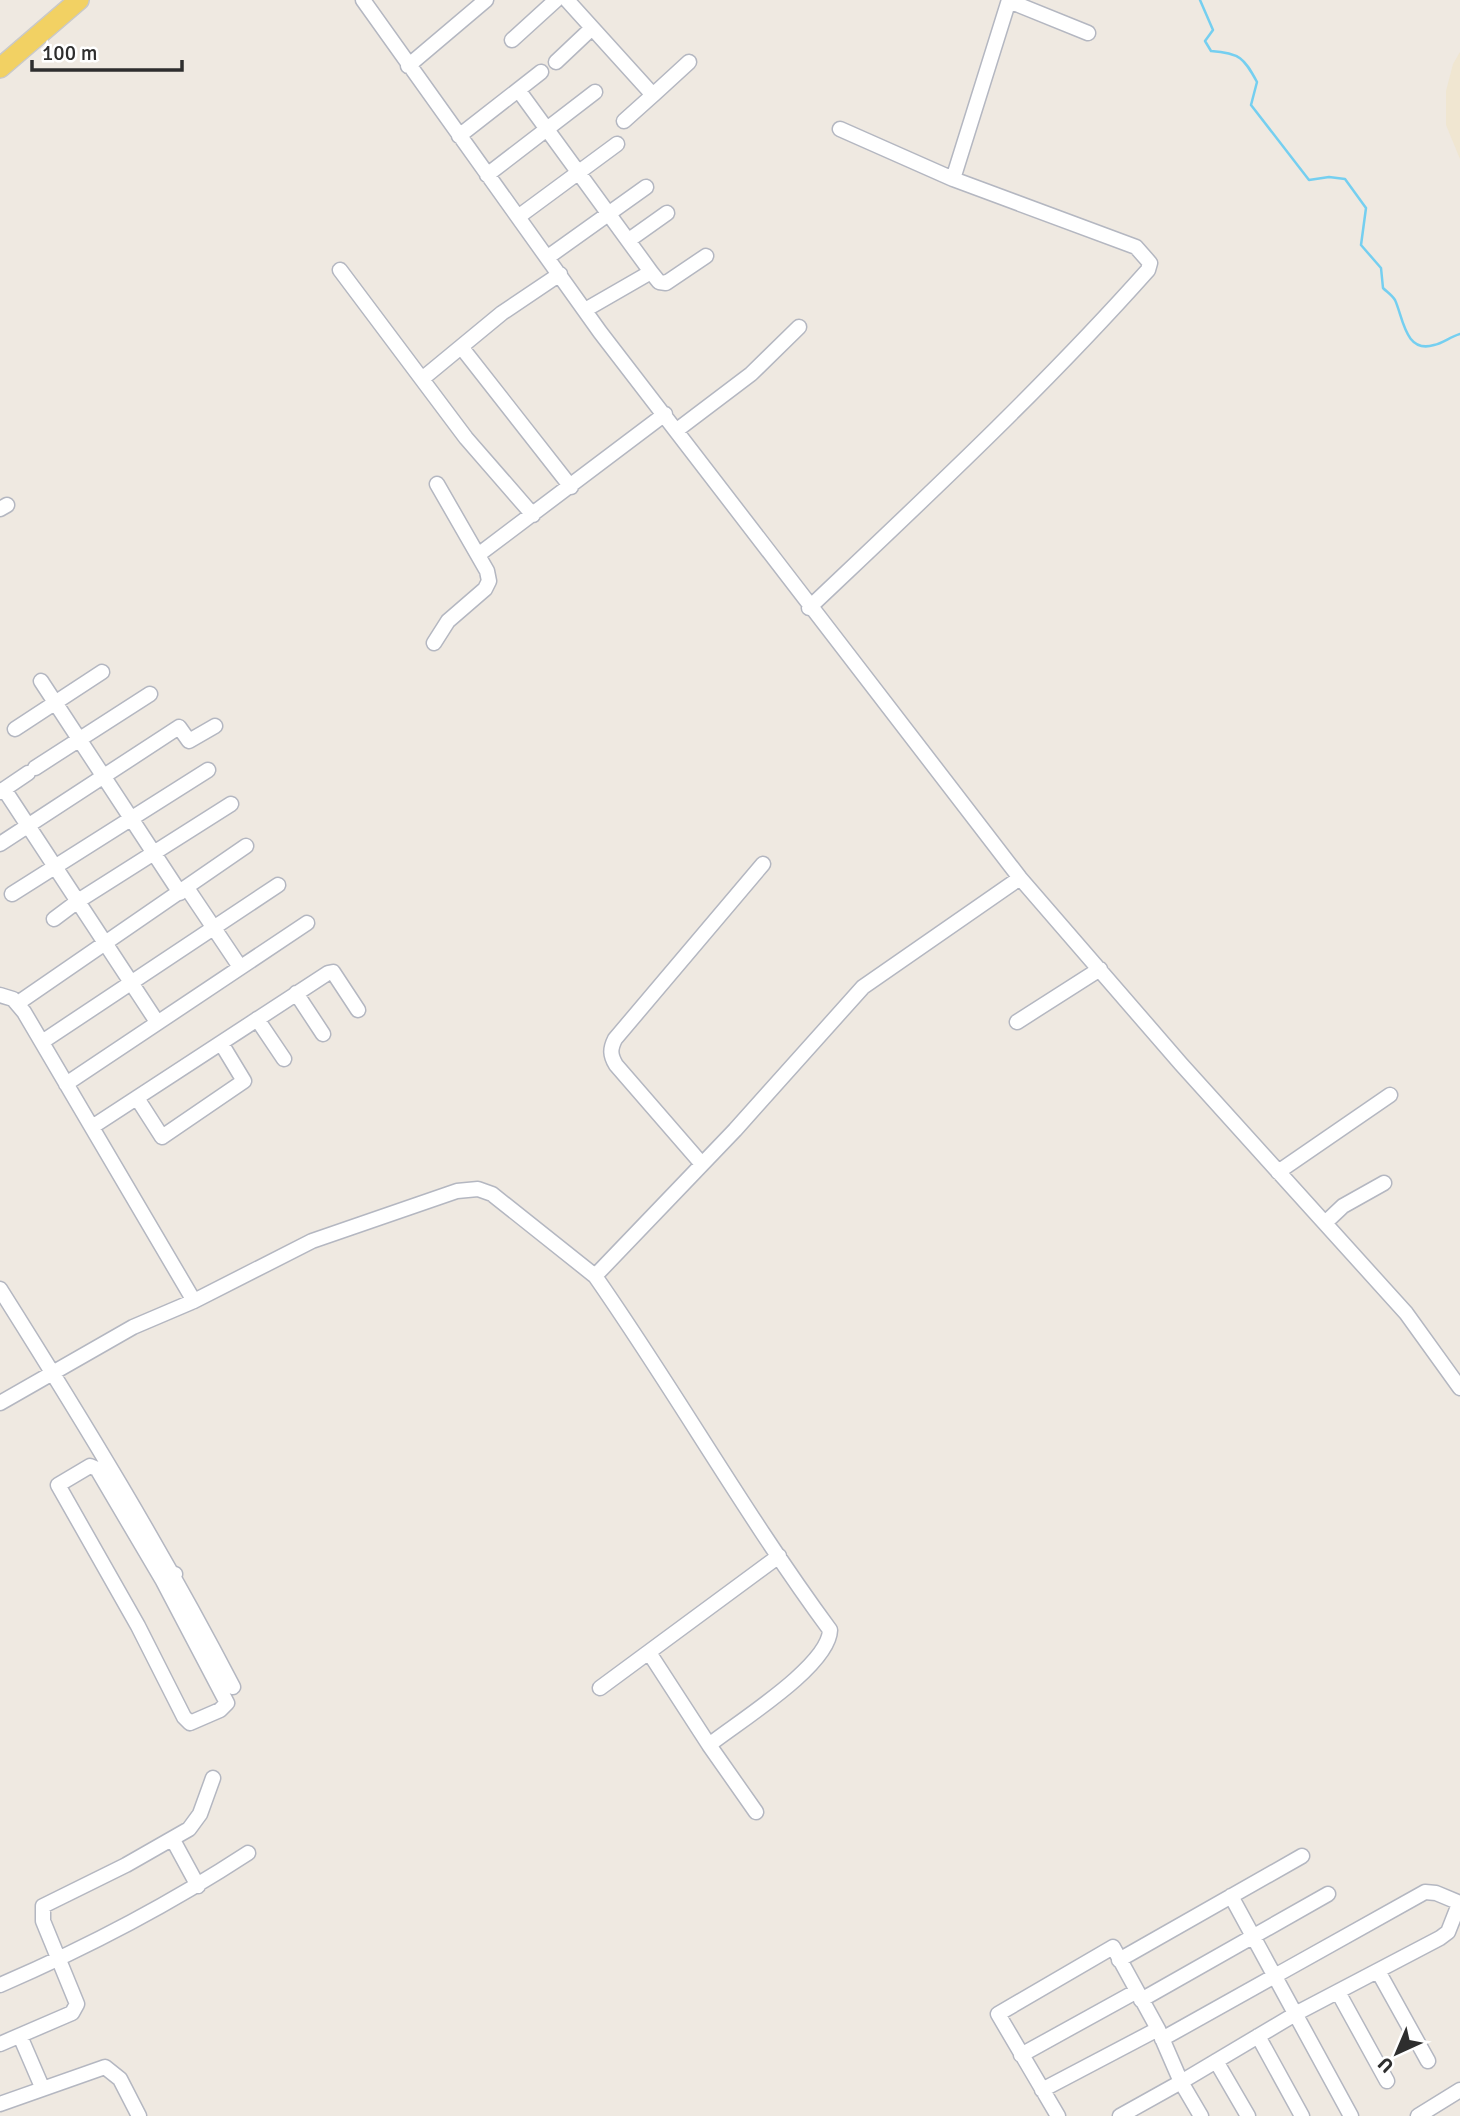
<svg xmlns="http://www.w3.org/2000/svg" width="1460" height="2116" viewBox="0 0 1460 2116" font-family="Signika,sans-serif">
<rect width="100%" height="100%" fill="#efe9e1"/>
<path fill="#f0e6d1" d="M 1460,52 L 1460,159 L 1446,125 L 1446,91 L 1453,64 Z"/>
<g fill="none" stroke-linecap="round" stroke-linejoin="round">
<path stroke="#75cff0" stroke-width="2.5" d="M 1200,0 L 1213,30 L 1205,41 L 1211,51 C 1240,53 1244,58 1257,82 L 1251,105 L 1309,180 L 1329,177 L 1345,179 L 1366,208 L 1361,245 L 1381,268 L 1383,288 C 1387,292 1392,295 1395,300 C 1403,317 1405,354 1434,345 C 1443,343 1450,337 1460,334"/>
<defs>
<path id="minor" d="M 363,0 L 600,332 L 1020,878 L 1181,1064 L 1406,1313 L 1460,1388
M 567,0 L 653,95 L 624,121
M 1009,1 L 1088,33
M 512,40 L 556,0
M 556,62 L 592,28
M 408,66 L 486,0
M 519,91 L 651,272 L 585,310
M 653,95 L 689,62
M 459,136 L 541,72
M 487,175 L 595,92
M 953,179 L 1009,0
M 518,217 L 617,144
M 629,240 L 667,213
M 548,257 L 646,187
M 340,270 L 466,438 L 533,515
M 651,272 L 659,282 L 666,283 L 706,256
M 462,348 L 571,487
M 422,379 L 502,313 L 560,274
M 677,430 L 751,374 L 799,327
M 0,509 L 7,505
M 478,555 L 665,414
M 809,608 C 925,498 1042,389 1148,270 L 1150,263 L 1136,247 L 953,179 L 840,129
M 434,643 L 448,621 L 485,589 L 489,581 L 487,571 L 437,484
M 41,681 L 180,893
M 15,729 L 102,672
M 35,768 L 150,694
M 4,789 L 157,1022
M 0,792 L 28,773
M 0,844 L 179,727 L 189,741 L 215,726
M 187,888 L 240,967
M 12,894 L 208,770
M 54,919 L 78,901 L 231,804
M 296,993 L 323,1034
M 0,995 L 13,999 L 24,1012 L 194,1301
M 18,1003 L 246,846
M 257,1019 L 284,1059
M 1017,1022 L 1100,969
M 42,1042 L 278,885
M 66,1084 L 307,923
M 137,1098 L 162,1137 L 244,1081 L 221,1043
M 92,1127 L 328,973 L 333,972 L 358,1010
M 701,1163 L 616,1065 C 610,1055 610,1049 615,1039 L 763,864
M 1278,1172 L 1390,1095
M 1325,1223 L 1343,1206 L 1384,1183
M 595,1276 C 676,1392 746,1516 830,1630 C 829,1666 738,1722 709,1745 L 756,1812
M 0,1289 C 82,1419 162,1550 233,1687
M 0,1403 L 133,1327 L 194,1301 L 312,1241 L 457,1191 L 478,1189 L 492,1194 L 595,1276 L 735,1130 L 863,987 L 1020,878
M 163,1581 L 97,1469 L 90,1466 L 58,1485 L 138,1626 L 184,1717 L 190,1723 L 220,1710 L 227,1703 L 163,1581 L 175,1574
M 650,1654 L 709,1745
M 600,1688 L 779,1556
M 173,1840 L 198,1886
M 1231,1896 L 1351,2116
M 1119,1960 L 1302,1856
M 1378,1971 L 1428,2061
M 0,1985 C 86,1948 170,1904 248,1853
M 1338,1992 L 1387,2081
M 1141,2000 L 1328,1894
M 20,2036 L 42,2087
M 1258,2036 L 1302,2116
M 1162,2039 L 1425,1892 L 1436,1893 L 1460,1903
M 0,2044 L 65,2016 L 72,2013 L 77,2004 L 43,1921 L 43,1906 L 126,1865 L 189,1829 L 200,1814 L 213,1778
M 1021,2055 L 1137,1991
M 1216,2061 L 1248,2116
M 1042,2090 L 1158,2029
M 0,2104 L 105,2067 L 120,2079 L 139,2116
M 1058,2116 L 998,2014 L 1113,1947 L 1158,2029 L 1181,2082 L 1120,2116
M 1201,2116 L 1181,2082 L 1297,2013 L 1440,1938 L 1448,1932 L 1459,1904
M 1418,2116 L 1460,2090"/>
<path id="major" d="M 0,68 L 79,0"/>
</defs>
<use href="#minor" stroke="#b4b7c1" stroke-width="17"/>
<use href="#major" stroke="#c9c9c9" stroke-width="22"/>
<use href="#minor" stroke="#fff" stroke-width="14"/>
<use href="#major" stroke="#f2d163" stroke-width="19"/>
</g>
<g transform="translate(1397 2053) rotate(224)" stroke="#ffffff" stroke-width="5" paint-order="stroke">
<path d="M0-5L12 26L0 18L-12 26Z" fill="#2e2e2e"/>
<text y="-10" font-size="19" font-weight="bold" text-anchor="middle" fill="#2e2e2e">U</text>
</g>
<path d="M32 60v10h150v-10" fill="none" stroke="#2e2e2e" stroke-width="3.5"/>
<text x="42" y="60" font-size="21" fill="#2e2e2e" stroke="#ffffff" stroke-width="5" paint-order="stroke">100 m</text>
</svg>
